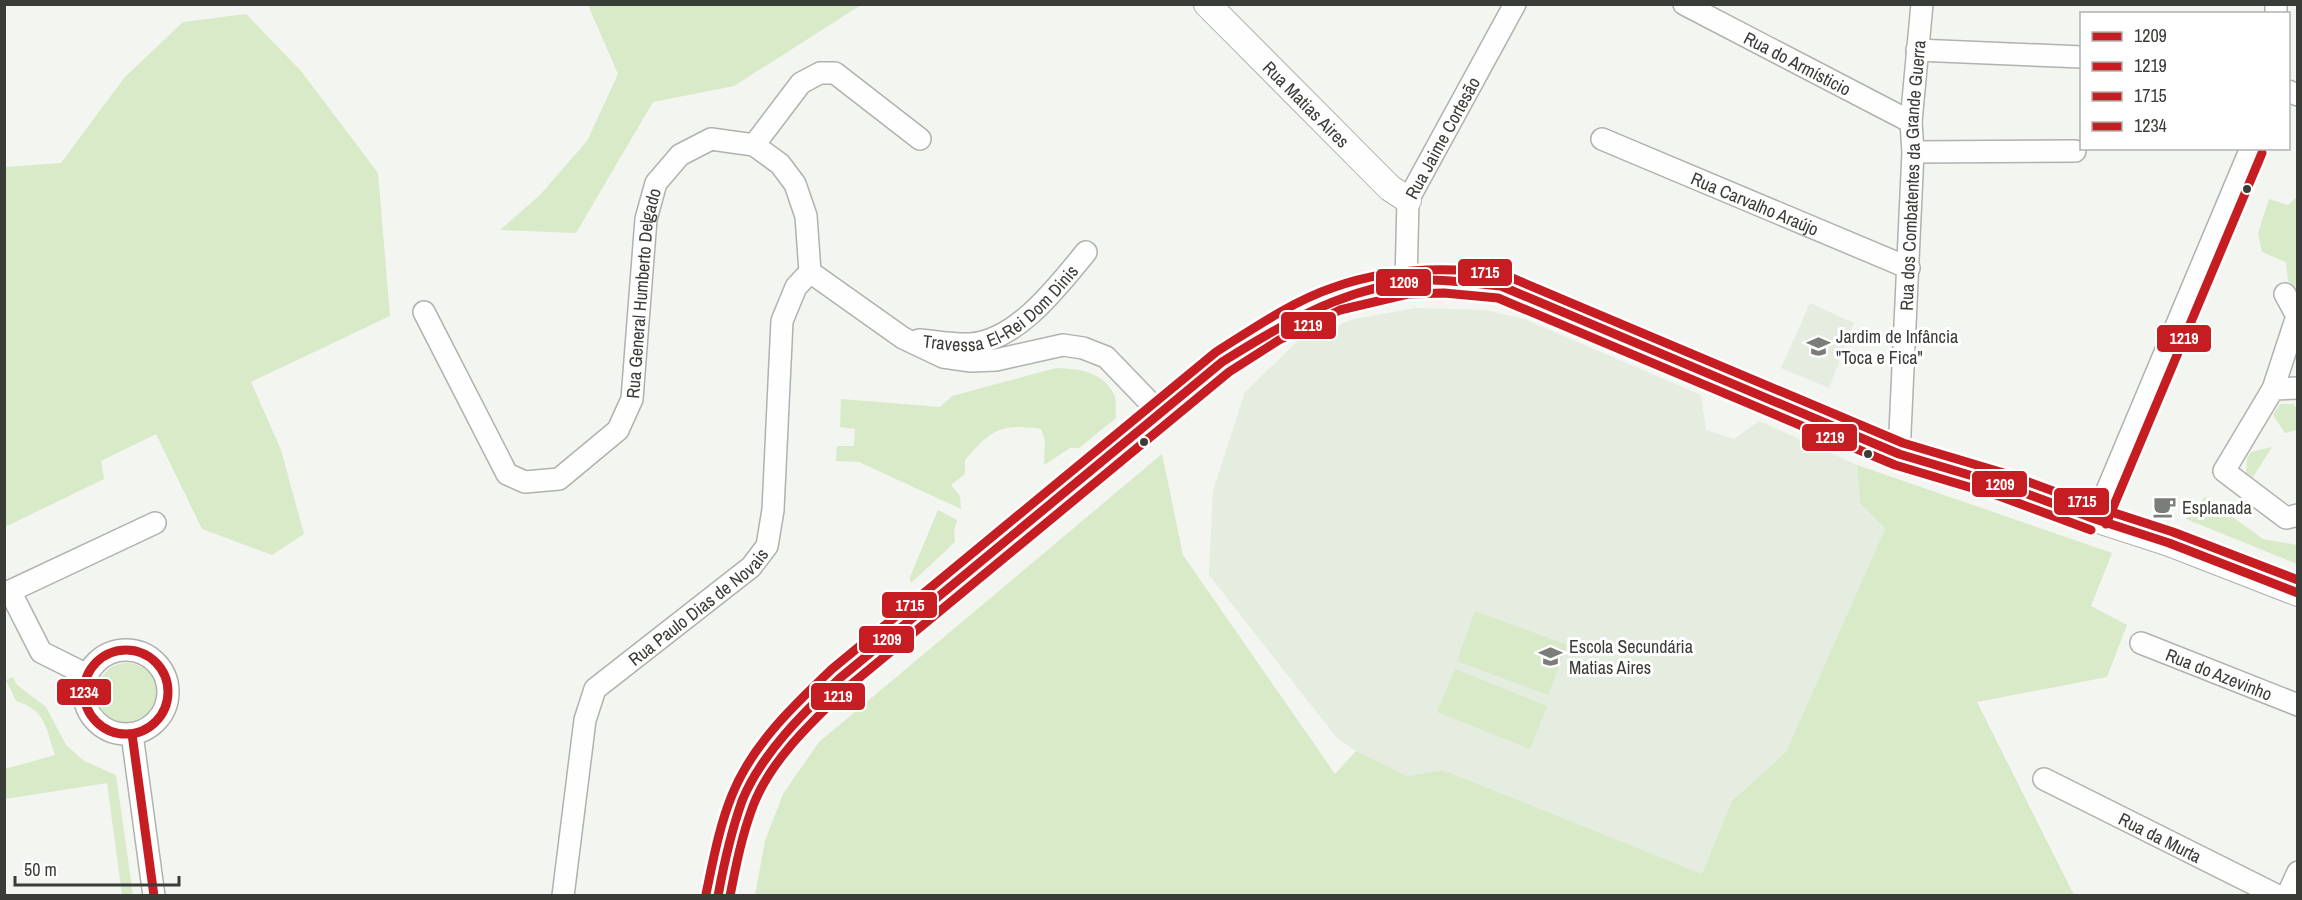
<svg xmlns="http://www.w3.org/2000/svg" width="2302" height="900" viewBox="0 0 2302 900" font-family="'Archivo Narrow',sans-serif">
<rect width="100%" height="100%" fill="#f2f5f0"/>
<path fill="#e5ece0" d="M 1810,303 L 1854,323 L 1829,388 L 1781,368 Z
M 1416,308 L 1485,310 L 1524,319 L 1701,395 L 1706,430 L 1734,439 L 1759,421 L 1857,465 L 1860,503 L 1885,529 L 1786,752 L 1732,801 L 1702,874 L 1443,770 L 1407,776 L 1360,754 L 1337,738 L 1209,575 L 1213,491 L 1245,392 L 1297,342 L 1354,319 Z"/>
<path fill="#d8eac8" d="M 588,5 L 861,5 L 734,86 L 653,102 L 576,233 L 500,230 L 540,195 L 587,141 L 618,74 Z
M 246,14 L 301,71 L 378,173 L 390,316 L 251,382 L 281,450 L 304,534 L 272,555 L 202,529 L 156,434 L 101,461 L 104,479 L 7,526 L 4,522 L 5,167 L 61,163 L 124,78 L 183,22 Z
M 2297,197 L 2297,288 L 2288,281 L 2286,262 L 2262,252 L 2258,233 L 2269,199 L 2288,205 Z
M 1056,368 C 1079,369 1102,371 1114,394 C 1117,400 1115,411 1116,418 L 1079,448 L 1070,448 L 1044,465 L 1045,441 L 1041,429 C 1000,423 991,430 965,460 L 965,474 L 951,485 L 960,496 L 961,509 L 859,462 L 836,461 L 837,446 L 854,446 L 855,429 L 840,427 L 841,399 L 940,407 L 952,396 Z
M 2280,404 L 2293,404 L 2297,409 L 2297,430 L 2285,433 L 2273,415 Z
M 2272,447 L 2253,477 L 2246,473 L 2247,459 L 2251,452 Z
M 1162,454 L 1183,555 L 1335,774 L 1356,751 L 1407,776 L 1443,770 L 1702,874 L 1732,801 L 1786,752 L 1885,529 L 1860,503 L 1857,465 L 2112,553 L 2091,606 L 2127,625 L 2107,677 L 1977,702 L 2074,895 L 755,895 L 765,841 L 783,794 L 819,742 Z
M 2205,497 L 2263,539 L 2297,545 L 2297,564 L 2186,519 Z
M 938,510 L 957,520 L 954,531 L 955,542 L 911,583 L 910,577 Z
M 1475,611 L 1567,645 L 1548,695 L 1457,661 Z
M97 693a30 30 0 1 1 60 0a30 30 0 1 1-60 0Z
M 1455,669 L 1547,706 L 1530,749 L 1437,712 Z
M 13,677 L 17,685 L 46,707 L 66,745 L 84,761 L 116,775 L 133,895 L 122,895 L 107,783 L 5,799 L 5,769 L 55,755 C 46,728 46,710 16,701 L 6,680 Z"/>
<g fill="none" stroke-linecap="round" stroke-linejoin="round">
<defs>
<g id="minor">
<path id="s1" d="M 1684,4 L 1911,122"/>
<path d="M 2276,4 L 2276,14"/>
<path d="M 1917,50 L 2082,57"/>
<path d="M 2288,91 L 2298,95"/>
<path id="s2" d="M 1602,139 L 1909,268"/>
<path d="M 754,145 L 801,83 L 820,73 L 835,73 L 920,139"/>
<path d="M 1913,152 L 2075,151"/>
<path d="M 810,272 L 903,338 L 943,357 L 971,361 L 996,360 L 1063,345 L 1083,348 L 1106,357 L 1160,413"/>
<path id="s3" d="M 1406,282 L 1408,200 L 1515,4"/>
<path id="s4" d="M 424,312 L 507,474 L 525,482 L 559,479 L 618,430 L 632,399 L 646,219 L 656,183 L 680,155 L 711,139 L 754,145 L 780,164 L 795,184 L 806,216 L 810,272"/>
<path id="s5" d="M 919,340 C 935,341 953,345 970,344 C 1017,341 1058,286 1086,252"/>
<path d="M 2298,388 L 2273,389 L 2224,471 L 2286,518 L 2298,515"/>
<path d="M 2273,389 L 2297,316 L 2285,294"/>
<path id="s6" d="M 1899,454 L 1913,152 L 1911,122 L 1922,4"/>
<path d="M 2095,519 L 2251,148"/>
<path d="M 10,591 L 41,652 L 87,675"/>
<path d="M 4,594 L 155,523"/>
<path id="s7" d="M 2141,643 L 2298,705"/>
<circle cx="126" cy="692" r="42"/>
<path d="M 132,734 L 154,896"/>
<path id="s8" d="M 2044,779 L 2278,896"/>
<path id="s9" d="M 563,896 L 585,720 L 595,689 L 751,567 L 767,546 L 773,510 L 782,321 L 796,287 L 810,272"/>
<path d="M 2287,896 L 2298,872"/>
</g>
<g id="tertiary">
<path id="s10" d="M 1207,4 L 1390,188 L 1408,200"/>
<path d="M 718,896 L 727,849 L 743,799 L 765,761 L 795,721 L 840,678 L 1044,511 L 1222,362 L 1273,330 L 1336,299 L 1406,282 L 1444,281 L 1501,286 L 1841,431 L 1899,454 L 2003,485 L 2095,519 L 2169,543 L 2298,593"/>
</g>
</defs>
<use href="#minor" stroke="#b0b2ae" stroke-width="24"/>
<use href="#tertiary" stroke="#b0b2ae" stroke-width="28"/>
<use href="#minor" stroke="#fdfefd" stroke-width="21"/>
<use href="#tertiary" stroke="#fdfefd" stroke-width="26"/>
<defs>
<path id="bus-1" d="M 718,896 C 724,863 731,832 742,801 C 761,754 804,712 840,678 L 1222,362 C 1281,325 1335,293 1405,282 C 1436,277 1470,283 1501,286 L 1899,454 L 2003,485 L 2095,519 L 2169,543 L 2298,593"/>
<path id="bus-2" d="M 2106,524 L 2262,153
M 730,896 C 736,865 742,835 753,806 C 771,759 813,721 848,687 L 1229,372 L 1279,340 L 1340,310 L 1408,294 L 1444,293 L 1498,298 L 1895,465 L 1999,496 L 2091,530"/>
<path id="bus-3" d="M 706,894 C 713,861 719,827 732,795 C 752,745 793,706 832,669 L 1216,352 C 1251,330 1293,301 1332,288 C 1388,268 1447,266 1505,275 L 1903,443 L 2007,474 L 2099,508 L 2173,532 L 2298,580"/>
<path id="bus-4" d="M84 692a42 42 0 1 1 84 0a42 42 0 1 1-84 0Z
M 132,734 L 154,896"/>
</defs>
<use href="#bus-1" stroke="#fff" stroke-width="14"/>
<use href="#bus-2" stroke="#fff" stroke-width="14"/>
<use href="#bus-3" stroke="#fff" stroke-width="14"/>
<use href="#bus-4" stroke="#fff" stroke-width="14"/>
<use href="#bus-1" stroke="#c61d23" stroke-width="9"/>
<use href="#bus-2" stroke="#c61d23" stroke-width="9"/>
<use href="#bus-3" stroke="#c61d23" stroke-width="9"/>
<use href="#bus-4" stroke="#c61d23" stroke-width="9"/>
</g>
<defs>
<symbol id="school-bare" viewBox="-9 -9 18 18"><path d="M0-5L7-2L0 1L-7-2ZM-4 1L0 2.5L4 1V4Q0 6-4 4Z" fill="#7a7d78" stroke="#fff" stroke-width="2.5" paint-order="stroke"/></symbol>
<symbol id="cafe-bare" viewBox="-9 -9 18 18"><path d="M-5.5-4.5H6V0H3Q3 3.5 0 3.5H-2.5Q-5.5 3.5-5.5 0ZM3-3.2v2h1.7v-2ZM-6 4.5H4V6H-6Z" fill="#7a7d78" stroke="#fff" stroke-width="2.5" paint-order="stroke"/></symbol>
</defs>
<g fill-rule="evenodd">
<use href="#school-bare" x="1802" y="330" width="33" height="33"/>
<use href="#cafe-bare" x="2148" y="490" width="33" height="33"/>
<use href="#school-bare" x="1534" y="640" width="33" height="33"/>
</g>
<g fill="#3a3c38" stroke="#fff" stroke-width="2">
<circle cx="2247" cy="189" r="5"/>
<circle cx="1144" cy="442" r="5"/>
<circle cx="1868" cy="454" r="5"/>
</g>
<g text-anchor="middle" dominant-baseline="central" stroke-width="6" stroke-linejoin="round" paint-order="stroke">
<g font-size="18" fill="#3a3c38" stroke="#fff">
<text stroke="none"><textPath href="#s1" startOffset="128">Rua do Armísticio</textPath></text>
<text stroke="none"><textPath href="#s10" startOffset="141">Rua Matias Aires</textPath></text>
<text stroke="none"><textPath href="#s3" startOffset="153">Rua Jaime Cortesão</textPath></text>
<text stroke="none"><textPath href="#s6" startOffset="279">Rua dos Combatentes da Grande Guerra</textPath></text>
<text stroke="none"><textPath href="#s2" startOffset="166">Rua Carvalho Araújo</textPath></text>
<text stroke="none"><textPath href="#s4" startOffset="453">Rua General Humberto Delgado</textPath></text>
<text stroke="none"><textPath href="#s5" startOffset="94">Travessa El-Rei Dom Dinis</textPath></text>
<text stroke="none"><textPath href="#s9" startOffset="342">Rua Paulo Dias de Novais</textPath></text>
<text stroke="none"><textPath href="#s7" startOffset="84">Rua do Azevinho</textPath></text>
<text stroke="none"><textPath href="#s8" startOffset="130">Rua da Murta</textPath></text>
</g>
<g font-size="18" fill="#3a3c38" stroke="#fff" text-anchor="start">
<text x="1836" y="336">Jardim de Infância<tspan x="1836" dy="21">"Toca e Fica"</tspan></text>
<text x="2182" y="507">Esplanada</text>
<text x="1569" y="646">Escola Secundária<tspan x="1569" dy="21">Matias Aires</tspan></text>
</g>
</g>
<g stroke="#fff" stroke-width="2">
<rect x="1457" y="258" width="56" height="29" rx="6" fill="#c61d23"/>
<rect x="1375" y="268" width="57" height="29" rx="6" fill="#c61d23"/>
<rect x="1280" y="311" width="57" height="29" rx="6" fill="#c61d23"/>
<rect x="2156" y="324" width="56" height="29" rx="6" fill="#c61d23"/>
<rect x="1801" y="423" width="57" height="29" rx="6" fill="#c61d23"/>
<rect x="1971" y="470" width="57" height="28" rx="6" fill="#c61d23"/>
<rect x="2053" y="487" width="57" height="29" rx="6" fill="#c61d23"/>
<rect x="881" y="591" width="57" height="28" rx="6" fill="#c61d23"/>
<rect x="858" y="625" width="57" height="29" rx="6" fill="#c61d23"/>
<rect x="56" y="678" width="56" height="28" rx="6" fill="#c61d23"/>
<rect x="810" y="682" width="56" height="29" rx="6" fill="#c61d23"/>
</g>
<g font-size="16" text-anchor="middle" font-weight="bold" fill="#fff">
<text x="1485" y="278">1715</text>
<text x="1404" y="288">1209</text>
<text x="1308" y="331">1219</text>
<text x="2184" y="344">1219</text>
<text x="1830" y="443">1219</text>
<text x="2000" y="490">1209</text>
<text x="2082" y="507">1715</text>
<text x="910" y="611">1715</text>
<text x="887" y="645">1209</text>
<text x="84" y="698">1234</text>
<text x="838" y="702">1219</text>
</g>
<rect width="2302" height="900" fill="none" stroke="#3a3c38" stroke-width="12"/>
<rect x="2080" y="12" width="210" height="138" fill="#ffffff" stroke="#b0b1af" stroke-width="1.5"/>
<rect x="2092" y="32" width="30" height="9" fill="#c61d23" stroke="#b0b1af" stroke-width="1.5"/>
<text x="2134" y="42" font-size="18" fill="#3a3c38">1209</text>
<rect x="2092" y="62" width="30" height="9" fill="#c61d23" stroke="#b0b1af" stroke-width="1.5"/>
<text x="2134" y="72" font-size="18" fill="#3a3c38">1219</text>
<rect x="2092" y="92" width="30" height="9" fill="#c61d23" stroke="#b0b1af" stroke-width="1.5"/>
<text x="2134" y="102" font-size="18" fill="#3a3c38">1715</text>
<rect x="2092" y="122" width="30" height="9" fill="#c61d23" stroke="#b0b1af" stroke-width="1.5"/>
<text x="2134" y="132" font-size="18" fill="#3a3c38">1234</text>
<path d="M15 876v9h164v-9" fill="none" stroke="#3a3c38" stroke-width="3"/>
<text x="24" y="876" font-size="18" fill="#3a3c38" stroke="#ffffff" stroke-width="4.5" paint-order="stroke">50 m</text>
</svg>
